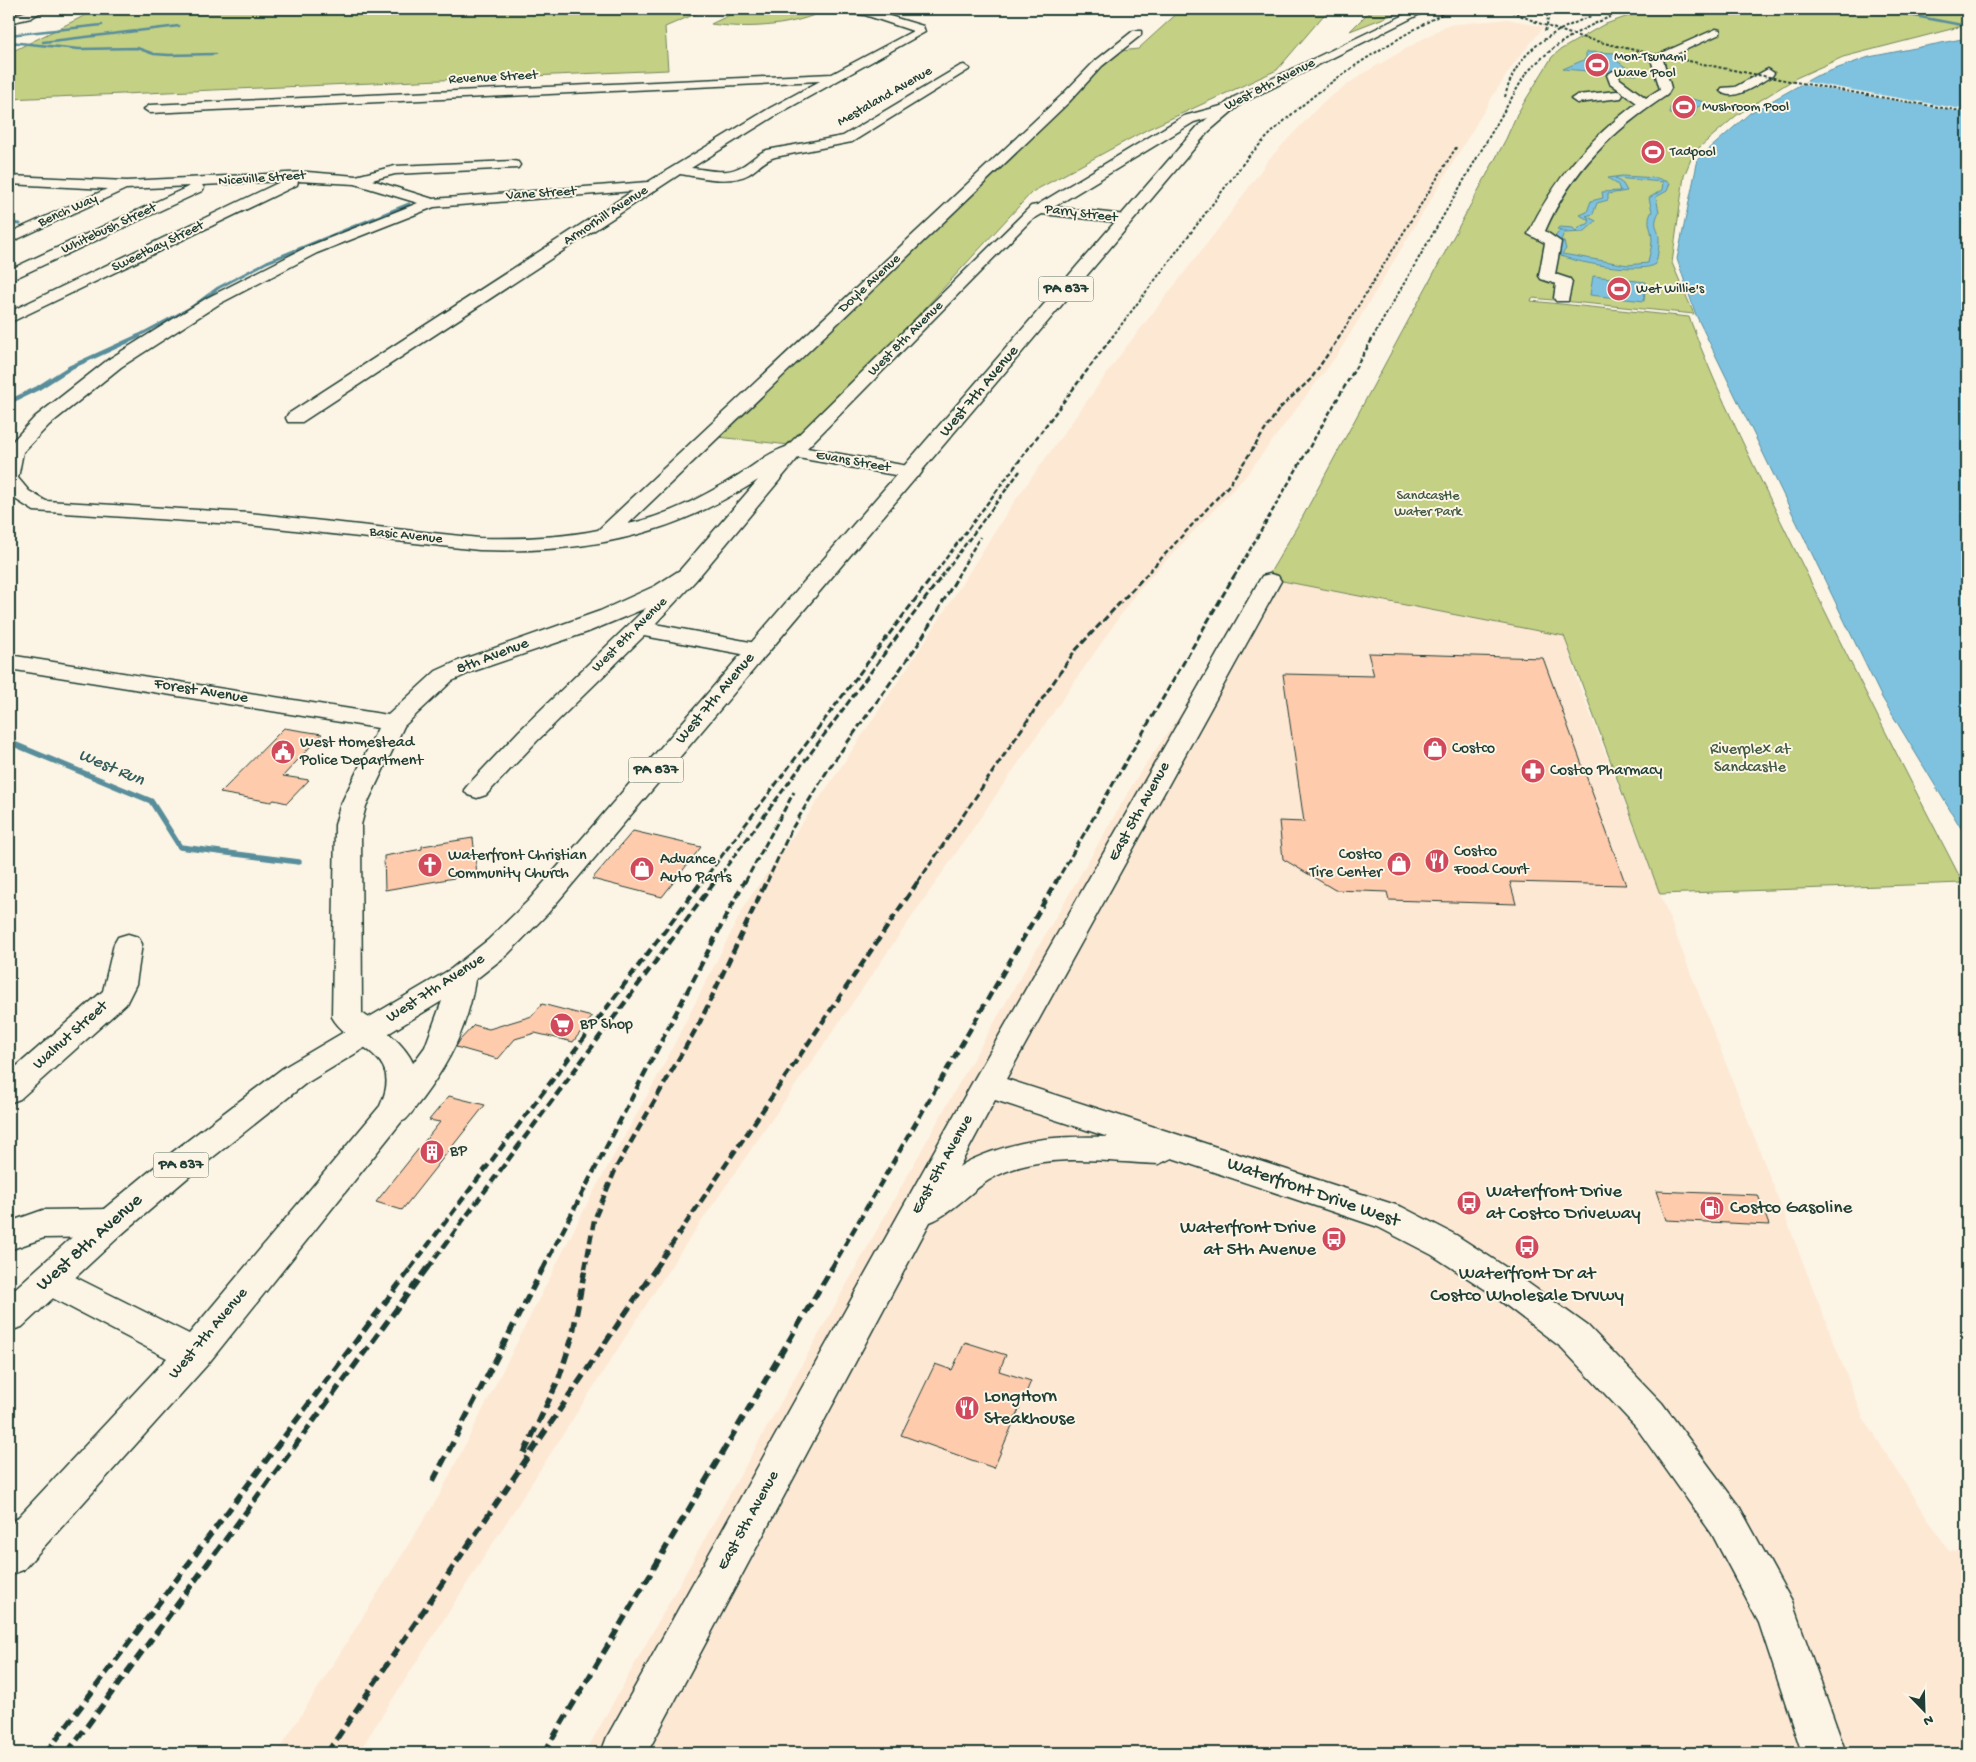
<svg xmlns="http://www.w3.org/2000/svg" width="1976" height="1762" viewBox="0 0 1976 1762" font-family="'Gochi Hand',sans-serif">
<rect width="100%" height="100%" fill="#fcf5e5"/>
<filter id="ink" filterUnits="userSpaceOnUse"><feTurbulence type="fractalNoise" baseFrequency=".02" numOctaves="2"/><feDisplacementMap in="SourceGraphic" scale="10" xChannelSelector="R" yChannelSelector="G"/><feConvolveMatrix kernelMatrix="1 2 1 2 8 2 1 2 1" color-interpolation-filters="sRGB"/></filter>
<g filter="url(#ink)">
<path fill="#fde8d4" d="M 1508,19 L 1544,27 L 1515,62 L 1493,96 L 1338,354 L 1245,477 L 1138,590 L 679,1254 L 358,1753 L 277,1753 L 439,1496 L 588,1202 L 661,1070 L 746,903 L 835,776 L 933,629 L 1011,506 L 1123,351 L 1226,219 L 1269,159 L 1323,102 L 1362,74 L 1447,25 Z
M 1267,578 L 1564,636 L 1579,685 L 1863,1417 L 1949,1551 L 1967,1552 L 1967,1753 L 585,1753 L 959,1083 L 1137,777 L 1205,678 Z"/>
<path fill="#c4d084" stroke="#72865c" d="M 98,9 L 707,9 L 665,27 L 668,70 L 9,99 L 9,53 Z
M 742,9 L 779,9 L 819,13 C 787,27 746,29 711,24 Z
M 1182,9 L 1329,9 L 1277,70 L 1148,129 L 1032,192 L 798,446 L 709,436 L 1113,52 L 1138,49 Z
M 1372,9 L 1407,9 L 1350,31 Z
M 1648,9 L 1967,9 L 1967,25 L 1843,57 L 1796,78 L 1737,115 L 1694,152 L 1684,176 L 1672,263 L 1694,314 L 1532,298 L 1531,301 L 1689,317 C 1719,398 1758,474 1796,552 C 1850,663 1906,773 1963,883 L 1660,894 L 1564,636 L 1267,578 L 1302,518 L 1506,139 L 1517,114 L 1552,57 L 1560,50 L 1603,25 Z"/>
<path fill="#7fc2e0" stroke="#598d9b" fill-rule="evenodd" d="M 1967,38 L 1967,838 L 1881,696 L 1696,315 L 1677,259 L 1698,159 L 1750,113 L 1816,76 L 1869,57 Z
M 1586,52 L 1618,53 L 1617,61 L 1637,75 L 1563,69 L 1586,59 Z
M 1688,98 L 1709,103 L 1697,107 L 1694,116 L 1670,114 L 1670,108 Z
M 1622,176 L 1657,178 L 1670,183 L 1667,191 L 1656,197 L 1659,212 C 1651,227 1660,228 1659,242 C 1659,249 1657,257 1656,264 C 1643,274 1570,263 1555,253 L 1554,239 L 1559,231 L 1567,231 L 1557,229 L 1559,227 L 1573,228 L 1576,231 L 1581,226 L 1588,224 L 1590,221 L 1580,215 L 1587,212 L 1591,201 L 1603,198 L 1602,192 L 1620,191 L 1618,185 L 1608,178 ZM 1615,178 L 1663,182 L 1662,190 L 1649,198 L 1652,211 C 1645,223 1652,227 1652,240 C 1652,248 1649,255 1648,263 L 1628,265 L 1562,254 L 1566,249 L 1564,242 L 1561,240 L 1564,233 L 1584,232 L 1596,221 L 1586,216 L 1593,214 L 1597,203 L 1608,200 L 1608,194 L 1627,191 L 1623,184 Z
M 1593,276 L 1646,282 L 1644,301 L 1590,295 Z"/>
<path fill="#fcf5e5" d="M 1801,81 L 1967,110 L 1967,113 L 1798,84 Z"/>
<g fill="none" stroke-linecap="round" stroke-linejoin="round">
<path stroke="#598d9b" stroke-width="2.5" d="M 1894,12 L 1967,26
M 9,35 L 102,25
M 9,42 L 79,49 L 137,48 L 154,54 L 169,55 L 215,54
M 43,42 L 179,26"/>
<path stroke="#598d9b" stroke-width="3" d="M 9,223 L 20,224
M 136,337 L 192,307 L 218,288 L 267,262 L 409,204"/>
<path stroke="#598d9b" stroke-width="4.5" d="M 9,402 L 38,388 L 71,367 L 139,336"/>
<path stroke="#598d9b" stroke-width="5.5" d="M 9,742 L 151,801 L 180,847 L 299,862"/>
</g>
<path fill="#fecbad" stroke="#1f3d34" d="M 1368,653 L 1543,658 L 1626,885 L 1510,882 L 1516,904 L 1389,900 L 1387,892 L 1335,890 L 1283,859 L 1279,821 L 1304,822 L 1283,674 L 1374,676 Z
M 284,728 L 322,734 L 283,776 L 309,780 L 287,803 L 274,800 L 271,802 L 220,793 Z
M 633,831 L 701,847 L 662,897 L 592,879 Z
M 473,838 L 477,874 L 385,890 L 384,856 L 422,849 L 422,846 Z
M 542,1004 L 592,1017 L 573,1042 L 535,1033 L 515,1039 L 498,1059 L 456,1047 L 460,1040 L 474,1025 L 489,1029 L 532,1016 Z
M 449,1096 L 485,1105 L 402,1210 L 376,1202 L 440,1122 L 429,1120 Z
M 1656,1191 L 1758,1195 L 1769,1225 L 1666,1220 Z
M 965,1342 L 1006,1355 L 999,1371 L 1031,1381 L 994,1468 L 901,1435 L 935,1364 L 952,1370 Z"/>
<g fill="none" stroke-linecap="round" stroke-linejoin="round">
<defs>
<path id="minor" d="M 33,9 L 46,9 L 31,18 L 9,23 L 9,17 Z
M 828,9 L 866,9 L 923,26 L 925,32 L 778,114 L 691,168 C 706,169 723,175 738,168 C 749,164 754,155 767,150 L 843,136 L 960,66 L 964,65 L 970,69 L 852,142 L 775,157 C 764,160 759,168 749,174 C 729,185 701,177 680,174 L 302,422 L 288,422 L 286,418 L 288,414 L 633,191 L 434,207 L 317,253 L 219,304 L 121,367 L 49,425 L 23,452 L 18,478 L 29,491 L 46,501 L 249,513 L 479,538 C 519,539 559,538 598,530 L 1061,96 L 1094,62 L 1133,31 L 1141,31 L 1141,35 L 1102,66 L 1069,102 L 628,524 C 667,516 707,495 740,474 C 758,463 766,454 786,447 L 1031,206 L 1037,205 L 1184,116 L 1225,105 L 1231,109 L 1229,112 L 1194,122 L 1054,207 L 1126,215 L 1131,216 L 1133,219 L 1131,222 L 1126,223 L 1042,214 L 1030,221 L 807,448 L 919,468 L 922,472 L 919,476 L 912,478 L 798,458 L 696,580 L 655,624 L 766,645 L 770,650 L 766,655 L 758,657 L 644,636 L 537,741 L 486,795 L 477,798 L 468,795 L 464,790 L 468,785 L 519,731 L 646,608 L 588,632 L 474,671 L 452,681 L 404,726 L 366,806 L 361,825 L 362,1013 C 387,1031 421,1054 418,1089 C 417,1097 413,1104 410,1111 L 207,1365 L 23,1570 L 9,1575 L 9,1527 L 167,1358 L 37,1290 L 31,1280 L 37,1270 L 49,1266 L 61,1270 L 189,1334 L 380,1106 C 405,1052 352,1051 332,1017 L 335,825 L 340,806 L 378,728 L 9,669 L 9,655 L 388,715 L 436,671 L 458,661 L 600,611 L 655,586 L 680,570 L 758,480 C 748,487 736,493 725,499 C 648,542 566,553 479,550 L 249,525 L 34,511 L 15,499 L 9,492 L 9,445 L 35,417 L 109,359 L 207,298 L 307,247 L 418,203 L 355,184 L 298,181 L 297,185 L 9,323 L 9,312 L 282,181 L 202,185 L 204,188 L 202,191 L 9,281 L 9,270 L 190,186 L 126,189 L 9,243 L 9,233 L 107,189 L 9,184 L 9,176 L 127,181 L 307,172 L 356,176 L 395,166 L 513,161 L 518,162 L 520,165 L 518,168 L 395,174 L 372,180 L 433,199 L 648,182 L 770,108 L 820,81 L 150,113 L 144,109 L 150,105 L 832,74 L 913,31 L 865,15 L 833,12 Z
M 1716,29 L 1720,30 L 1720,34 L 1663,60 L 1671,88 L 1667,95 C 1613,130 1571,171 1545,231 L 1561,242 L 1555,274 L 1570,279 L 1572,282 L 1568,301 L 1556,301 L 1554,298 L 1556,284 L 1541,279 L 1539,276 L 1545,243 L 1528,234 C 1554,179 1589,139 1637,103 L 1610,83 L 1607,75 L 1613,71 L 1617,72 L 1620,79 L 1646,98 L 1660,89 L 1651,59 L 1653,57 Z
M 1768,69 L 1774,73 L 1772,76 C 1760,82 1733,104 1720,91 L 1722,88 L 1735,87 Z
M 1617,91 L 1621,92 L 1623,95 L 1621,98 L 1577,103 L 1571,99 L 1577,95 Z
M 1270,574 L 1278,576 L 1281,581 L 1006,1079 L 1402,1207 L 1456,1235 L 1510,1270 L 1588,1326 L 1662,1403 L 1740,1508 L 1792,1602 L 1846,1753 L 1802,1753 L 1759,1623 L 1712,1534 L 1636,1427 L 1562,1348 L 1486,1290 L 1432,1255 L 1378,1227 L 1172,1158 L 1159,1164 C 1105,1162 1038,1150 989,1180 C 971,1191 950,1215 930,1222 L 647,1753 L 601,1753 L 607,1737 L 971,1085 L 1259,581 L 1262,576 ZM 995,1100 L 1108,1137 C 1063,1136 1034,1137 991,1152 C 980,1156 969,1160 959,1167 Z
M 128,934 L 138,937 L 142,944 L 136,984 L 126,1004 L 20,1099 L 9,1103 L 9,1073 L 103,991 L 114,944 L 118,937 Z
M 111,1209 L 123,1213 L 128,1223 L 123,1233 L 111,1237 L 44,1238 L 9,1250 L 9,1222 L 43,1210 Z"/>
<path id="major" d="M 1417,9 L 1430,9 L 1242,103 L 1208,132 L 548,913 L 508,954 L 475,980 C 468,1026 450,1062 422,1099 C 417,1105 411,1115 405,1120 C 397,1124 390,1122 383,1119 L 378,1111 L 425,1047 L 442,1001 L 305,1084 L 198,1169 L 123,1233 L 22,1327 L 9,1331 L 9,1294 L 99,1213 L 174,1151 L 283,1068 L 451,969 L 488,940 L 528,901 L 1198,126 L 1234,97 Z"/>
</defs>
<use href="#minor" stroke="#1f3d34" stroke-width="3"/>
<use href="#major" stroke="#1f3d34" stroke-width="3"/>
<use href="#minor" fill="#fcf5e5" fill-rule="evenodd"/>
<use href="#major" fill="#fcf5e5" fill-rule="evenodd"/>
<path stroke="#1f3d34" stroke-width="2" stroke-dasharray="3 2" stroke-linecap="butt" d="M 1507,9 C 1563,37 1624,48 1684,60 C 1778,80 1873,96 1967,112
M 1545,31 L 1548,22 L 1546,9
M 1505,97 C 1516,50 1550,33 1591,16
M 1112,337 L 1248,157 C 1310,90 1372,52 1451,9
M 1339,337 L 1457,146
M 1373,337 L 1525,75 C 1555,41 1589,24 1631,9"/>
<path stroke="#1f3d34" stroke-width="2.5" stroke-dasharray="5 2.5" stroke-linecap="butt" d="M 932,577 L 1113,336
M 941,577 L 1020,471
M 957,577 L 980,537
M 1144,577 L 1229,485 L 1279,409 L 1311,379 L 1340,336
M 1234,577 L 1374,336"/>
<path stroke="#1f3d34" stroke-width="3" stroke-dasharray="7 3" stroke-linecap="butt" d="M 702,882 L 933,576
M 715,882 L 942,576
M 745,882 L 794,792
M 767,882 L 791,830 L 829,768 L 919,643 L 958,576
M 918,882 L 1074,652 L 1145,576
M 1056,882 L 1234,576"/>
<path stroke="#1f3d34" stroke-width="4.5" stroke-dasharray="9 4.5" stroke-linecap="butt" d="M 410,1269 L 703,880
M 427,1269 L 716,880
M 543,1269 L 745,880
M 585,1269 L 594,1220 L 617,1166 L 700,1022 L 767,880
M 655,1269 L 919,880
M 831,1269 L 1057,880"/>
<path stroke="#1f3d34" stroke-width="5.5" stroke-dasharray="11 5.5" stroke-linecap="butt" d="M 524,1453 L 558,1381 L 572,1338 L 585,1268
M 433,1481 L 543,1268
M 46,1753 L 411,1268
M 67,1753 L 427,1268
M 327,1753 L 656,1268
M 544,1753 L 832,1268"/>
</g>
</g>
<defs>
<symbol id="stadium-disc" viewBox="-11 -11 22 22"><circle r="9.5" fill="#d1495b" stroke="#fcf5e5"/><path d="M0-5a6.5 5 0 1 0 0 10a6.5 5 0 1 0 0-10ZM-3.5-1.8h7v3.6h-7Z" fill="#fff"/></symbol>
<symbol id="shop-disc" viewBox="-11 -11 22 22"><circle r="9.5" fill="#d1495b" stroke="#fcf5e5"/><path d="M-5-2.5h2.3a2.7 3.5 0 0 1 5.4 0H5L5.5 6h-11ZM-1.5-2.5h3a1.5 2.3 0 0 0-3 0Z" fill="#fff"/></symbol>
<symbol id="civic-disc" viewBox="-11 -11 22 22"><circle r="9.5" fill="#d1495b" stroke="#fcf5e5"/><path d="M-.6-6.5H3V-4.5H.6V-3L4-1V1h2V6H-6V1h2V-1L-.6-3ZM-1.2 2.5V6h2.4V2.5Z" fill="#fff"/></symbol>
<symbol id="pharmacy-disc" viewBox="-11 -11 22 22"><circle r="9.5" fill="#d1495b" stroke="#fcf5e5"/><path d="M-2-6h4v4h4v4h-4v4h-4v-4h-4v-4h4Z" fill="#fff"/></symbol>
<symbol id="restaurant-disc" viewBox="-11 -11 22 22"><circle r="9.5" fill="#d1495b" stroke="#fcf5e5"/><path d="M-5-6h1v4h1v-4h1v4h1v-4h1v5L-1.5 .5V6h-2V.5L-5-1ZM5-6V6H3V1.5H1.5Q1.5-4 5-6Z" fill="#fff"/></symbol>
<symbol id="church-disc" viewBox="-11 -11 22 22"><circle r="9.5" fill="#d1495b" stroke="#fcf5e5"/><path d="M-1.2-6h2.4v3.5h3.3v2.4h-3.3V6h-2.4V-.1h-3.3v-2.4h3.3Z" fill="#fff"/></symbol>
<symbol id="supermarket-disc" viewBox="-11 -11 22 22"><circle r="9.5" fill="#d1495b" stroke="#fcf5e5"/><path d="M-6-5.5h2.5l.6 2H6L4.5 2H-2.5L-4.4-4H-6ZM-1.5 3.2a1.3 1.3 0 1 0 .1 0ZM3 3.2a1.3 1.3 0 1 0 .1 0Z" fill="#fff"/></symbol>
<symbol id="building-disc" viewBox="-11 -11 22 22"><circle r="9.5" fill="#d1495b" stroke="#fcf5e5"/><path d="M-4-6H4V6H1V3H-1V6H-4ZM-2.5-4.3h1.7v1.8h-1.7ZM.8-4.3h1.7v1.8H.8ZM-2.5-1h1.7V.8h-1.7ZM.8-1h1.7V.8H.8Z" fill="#fff"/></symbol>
<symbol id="bus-disc" viewBox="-11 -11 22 22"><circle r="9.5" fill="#d1495b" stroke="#fcf5e5"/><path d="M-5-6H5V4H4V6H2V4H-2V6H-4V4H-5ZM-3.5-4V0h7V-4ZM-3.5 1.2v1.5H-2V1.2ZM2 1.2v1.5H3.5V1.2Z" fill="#fff"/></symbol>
<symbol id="fuel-disc" viewBox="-11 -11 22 22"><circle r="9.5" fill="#d1495b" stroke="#fcf5e5"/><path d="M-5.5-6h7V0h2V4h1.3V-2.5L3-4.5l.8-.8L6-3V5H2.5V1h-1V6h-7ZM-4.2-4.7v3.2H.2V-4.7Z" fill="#fff"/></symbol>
</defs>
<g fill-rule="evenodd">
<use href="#stadium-disc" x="1583" y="51" width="28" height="28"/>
<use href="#stadium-disc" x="1670" y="93" width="28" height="28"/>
<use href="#stadium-disc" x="1639" y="138" width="28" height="28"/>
<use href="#stadium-disc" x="1605" y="275" width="28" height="28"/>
<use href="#shop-disc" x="1421" y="735" width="28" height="28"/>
<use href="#civic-disc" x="269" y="738" width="28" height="28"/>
<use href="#pharmacy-disc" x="1519" y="757" width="28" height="28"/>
<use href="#restaurant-disc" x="1423" y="847" width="28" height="28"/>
<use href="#shop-disc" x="1385" y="850" width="28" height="28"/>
<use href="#church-disc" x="416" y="851" width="28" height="28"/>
<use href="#shop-disc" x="628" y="855" width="28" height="28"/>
<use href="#supermarket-disc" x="548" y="1011" width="28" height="28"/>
<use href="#building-disc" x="418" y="1138" width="28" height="28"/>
<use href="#bus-disc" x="1455" y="1189" width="28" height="28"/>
<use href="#fuel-disc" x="1698" y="1194" width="28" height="28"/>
<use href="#bus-disc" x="1320" y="1225" width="28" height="28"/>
<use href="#bus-disc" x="1513" y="1233" width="28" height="28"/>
<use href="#restaurant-disc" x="953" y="1394" width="28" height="28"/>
</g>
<g text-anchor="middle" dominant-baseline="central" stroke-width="4" stroke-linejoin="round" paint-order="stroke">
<g font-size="14" fill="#1f3d34" stroke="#fcf5e5" text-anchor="start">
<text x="1614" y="57">Mon-Tsunami<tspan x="1614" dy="16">Wave Pool</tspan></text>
<text x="1702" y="107">Mushroom Pool</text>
<text x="1670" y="152">Tadpool</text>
<text x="1636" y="289">Wet Willie's</text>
</g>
<g font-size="14" fill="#1f3d34" stroke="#fcf5e5">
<text transform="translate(493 78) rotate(-3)">Revenue Street</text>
<text transform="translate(1270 85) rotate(-27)">West 8th Avenue</text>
<text transform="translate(885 97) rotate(-30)">Mestaland Avenue</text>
<text transform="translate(262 179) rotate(-4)">Niceville Street</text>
<text transform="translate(541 194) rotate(-4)">Vane Street</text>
<text transform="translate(68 211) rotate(-24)">Bench Way</text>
<text transform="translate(1081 214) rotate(7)">Parry Street</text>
<text transform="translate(606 216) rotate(-33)">Armorhill Avenue</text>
<text transform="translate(109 229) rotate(-25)">Whitebush Street</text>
<text transform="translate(158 247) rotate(-26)">Sweetbay Street</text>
<text transform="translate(870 284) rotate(-43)">Doyle Avenue</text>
<text transform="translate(906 339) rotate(-45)">West 8th Avenue</text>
<text transform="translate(853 462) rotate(10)">Evans Street</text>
<text transform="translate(406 536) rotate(6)">Basic Avenue</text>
<text transform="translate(630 635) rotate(-45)">West 8th Avenue</text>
</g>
<g font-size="14" fill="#405a44" stroke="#fcf5e5">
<text x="1428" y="496">Sandcastle<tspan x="1428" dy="16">Water Park</tspan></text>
</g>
<g fill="#fcf5e5" stroke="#617469" stroke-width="1">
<rect x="1038.5" y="276.5" width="55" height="25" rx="4"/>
<rect x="628.5" y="757.5" width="55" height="25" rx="4"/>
<rect x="153.5" y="1152.5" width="55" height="25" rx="4"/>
</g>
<g font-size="15" font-weight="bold" fill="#1f3d34">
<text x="1066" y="289">PA 837</text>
<text x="656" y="770">PA 837</text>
<text x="181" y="1165">PA 837</text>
</g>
<g font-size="16" fill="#1f3d34" stroke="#fcf5e5">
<text transform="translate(980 392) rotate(-50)">West 7th Avenue</text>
<text transform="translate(493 657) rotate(-21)">8th Avenue</text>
<text transform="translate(201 692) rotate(9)">Forest Avenue</text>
<text transform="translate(716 699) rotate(-50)">West 7th Avenue</text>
<text transform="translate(1140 812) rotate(-61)">East 5th Avenue</text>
<text transform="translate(436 989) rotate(-33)">West 7th Avenue</text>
<text transform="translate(71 1036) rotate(-42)">Walnut Street</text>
<text transform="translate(943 1165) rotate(-61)">East 5th Avenue</text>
<text transform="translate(209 1334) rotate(-50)">West 7th Avenue</text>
<text transform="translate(749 1521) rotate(-61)">East 5th Avenue</text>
</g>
<g font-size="16" fill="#1f3d34" stroke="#fcf5e5" text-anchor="start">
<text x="300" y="743">West Homestead<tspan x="300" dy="18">Police Department</tspan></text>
<text x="1452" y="749">Costco</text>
<text x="1550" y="771">Costco Pharmacy</text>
<text x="1454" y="852">Costco<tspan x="1454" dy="18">Food Court</tspan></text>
<text x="1382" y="855" text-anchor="end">Costco<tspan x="1382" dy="18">Tire Center</tspan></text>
<text x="448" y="856">Waterfront Christian<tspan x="448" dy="18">Community Church</tspan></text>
<text x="660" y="860">Advance<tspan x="660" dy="18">Auto Parts</tspan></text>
<text x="580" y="1025">BP Shop</text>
<text x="450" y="1152">BP</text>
</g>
<g font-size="16" fill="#405a44" stroke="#fcf5e5">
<text x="1750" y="750">Riverplex at<tspan x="1750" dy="18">Sandcastle</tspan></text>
</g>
<g font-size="18" font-style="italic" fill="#375e5f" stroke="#fcf5e5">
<text transform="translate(111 768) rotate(23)">West Run</text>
</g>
<g font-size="19" fill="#1f3d34" stroke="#fcf5e5" text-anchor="start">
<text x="1486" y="1192">Waterfront Drive<tspan x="1486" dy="22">at Costco Driveway</tspan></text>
<text x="1730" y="1208">Costco Gasoline</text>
<text x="1316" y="1228" text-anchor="end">Waterfront Drive<tspan x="1316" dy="22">at 5th Avenue</tspan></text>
<text x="1527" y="1274" text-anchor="middle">Waterfront Dr at<tspan x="1527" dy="22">Costco Wholesale Drvwy</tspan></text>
<text x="984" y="1397">LongHorn<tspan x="984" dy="22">Steakhouse</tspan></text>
</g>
<g font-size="19" fill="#1f3d34" stroke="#fcf5e5">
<text transform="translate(1313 1193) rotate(19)">Waterfront Drive West</text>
<text transform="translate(90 1243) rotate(-42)">West 8th Avenue</text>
</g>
</g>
<rect width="1976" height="1762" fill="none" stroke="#fcf5e5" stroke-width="30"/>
<rect x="15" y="15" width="1946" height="1732" fill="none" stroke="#1f3d34" stroke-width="2" filter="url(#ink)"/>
<g transform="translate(1924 1710) rotate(157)" stroke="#fcf5e5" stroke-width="4" paint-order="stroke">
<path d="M0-4L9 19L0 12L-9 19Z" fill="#1f3d34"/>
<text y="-8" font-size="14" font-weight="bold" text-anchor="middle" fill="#1f3d34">N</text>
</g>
</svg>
